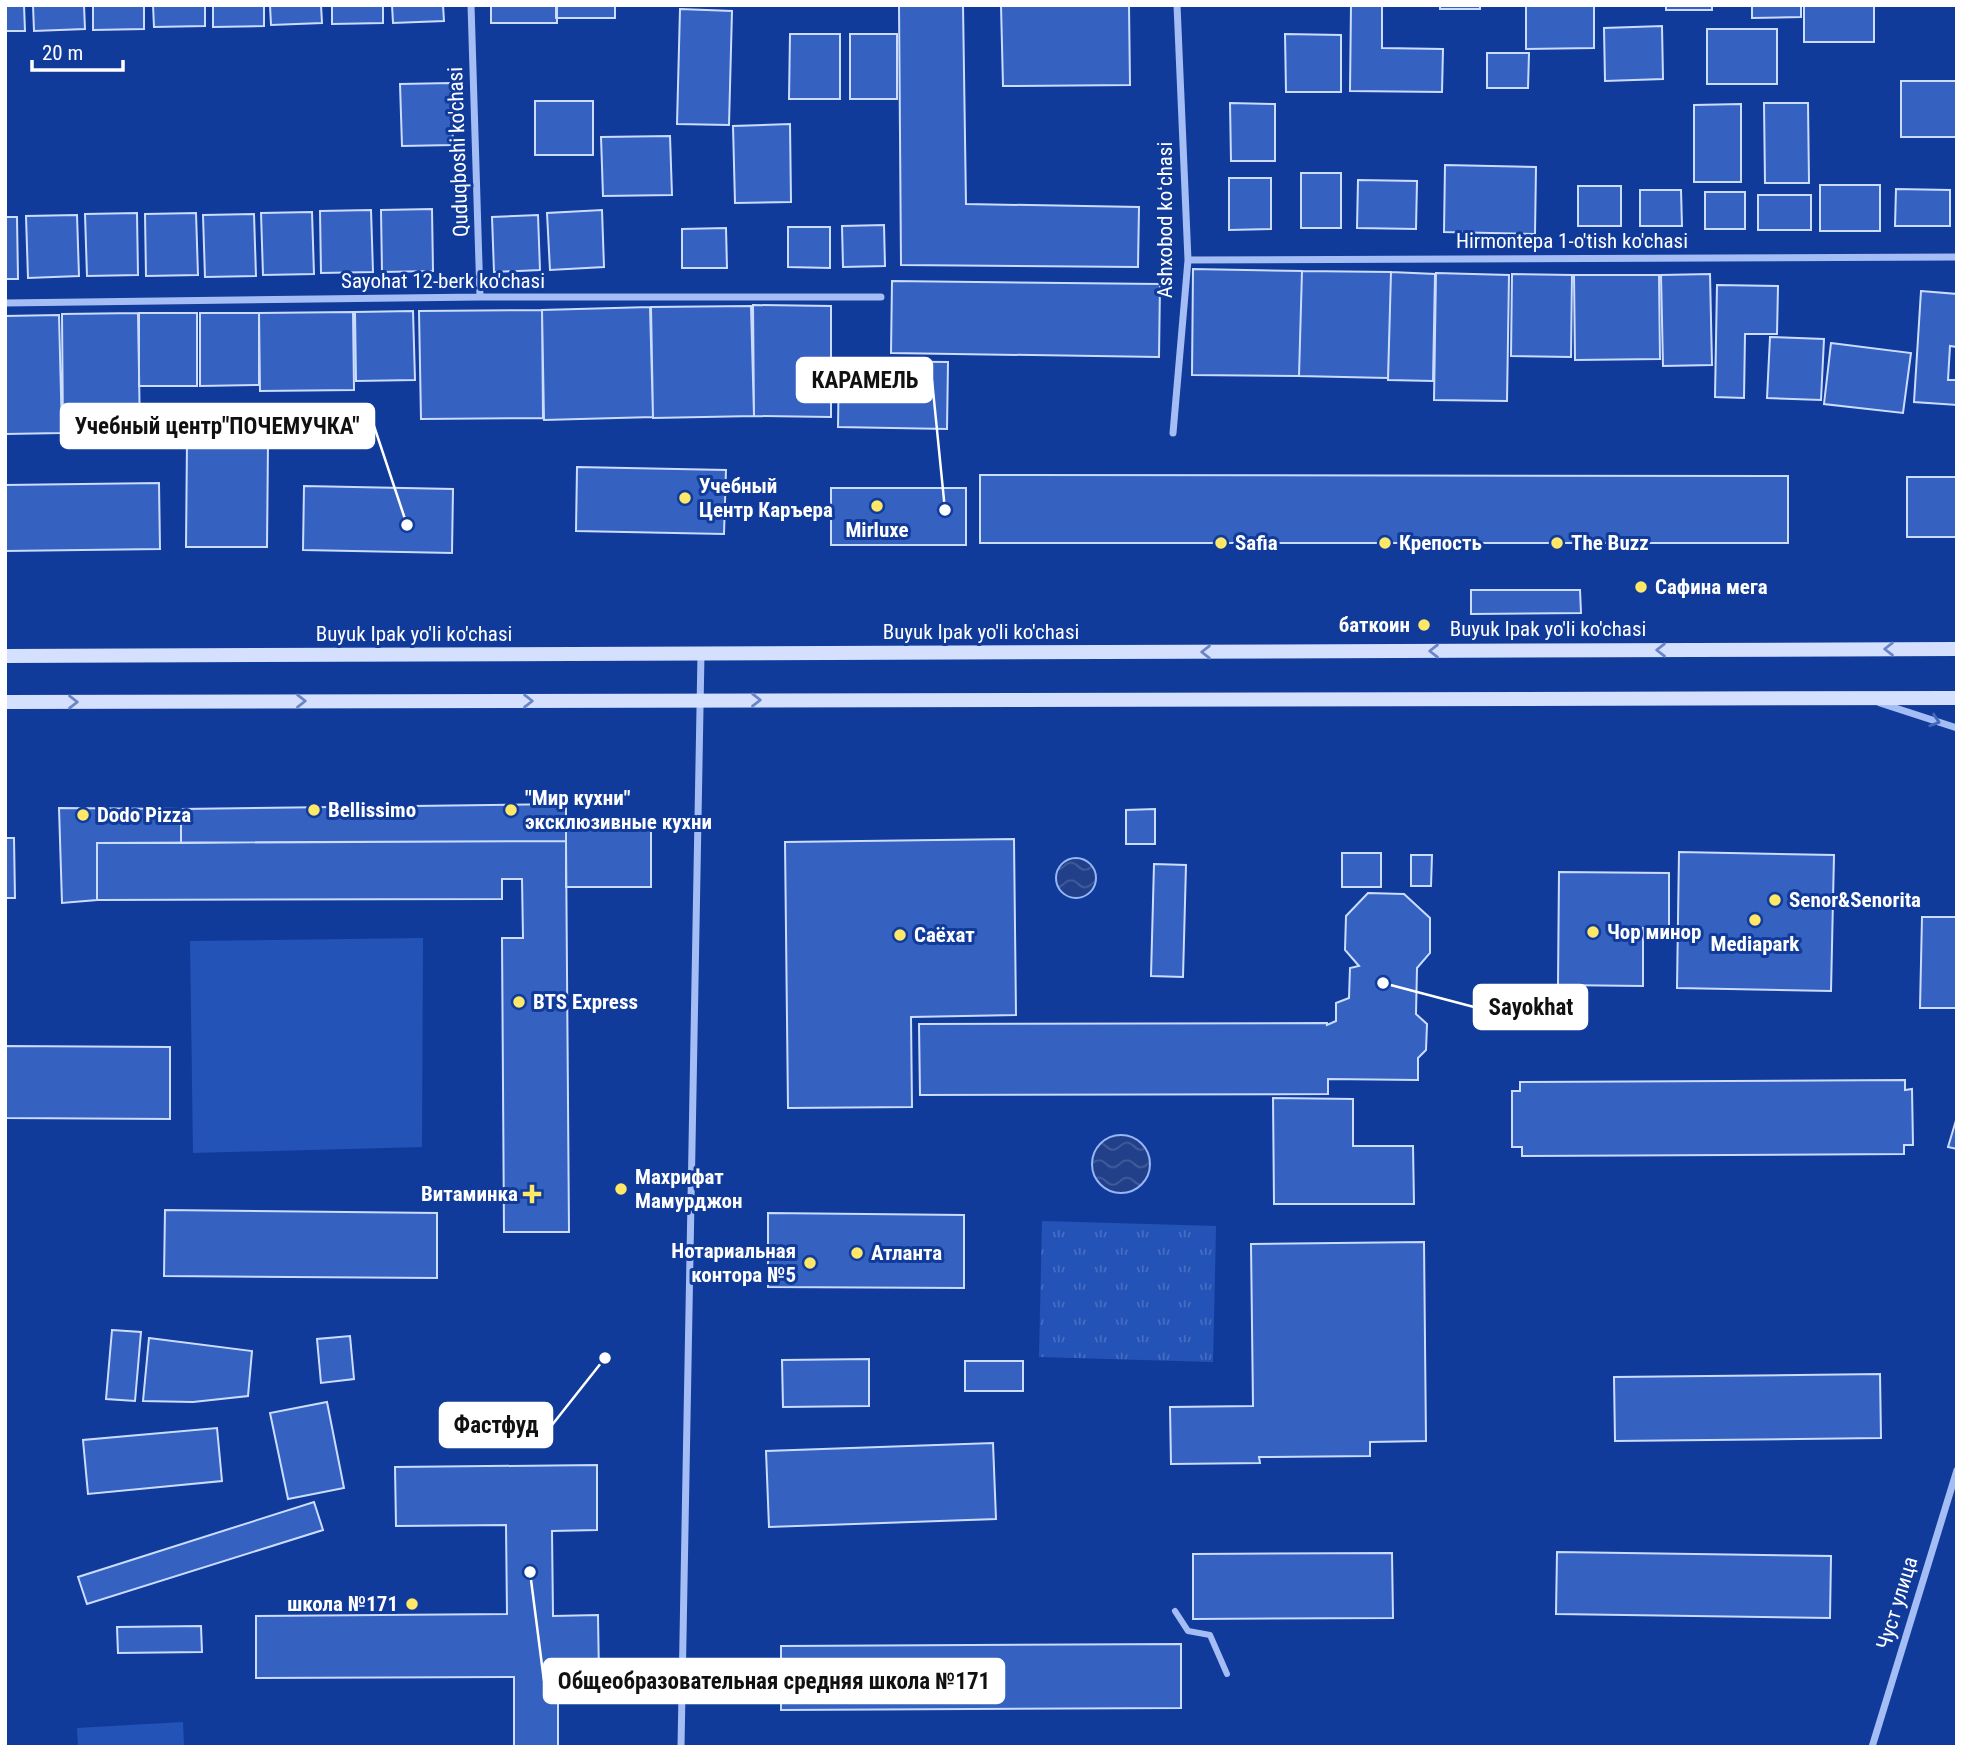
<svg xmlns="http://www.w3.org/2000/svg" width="1962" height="1752" viewBox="0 0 1962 1752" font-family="'Roboto Condensed',sans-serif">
<defs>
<pattern id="grass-tufts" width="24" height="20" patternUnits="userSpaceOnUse" patternTransform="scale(1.75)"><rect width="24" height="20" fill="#2453b8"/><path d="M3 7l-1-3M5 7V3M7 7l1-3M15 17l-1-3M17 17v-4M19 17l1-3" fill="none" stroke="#456dc3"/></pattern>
<pattern id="water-waves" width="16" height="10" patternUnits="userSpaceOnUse" patternTransform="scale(1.75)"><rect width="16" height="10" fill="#214089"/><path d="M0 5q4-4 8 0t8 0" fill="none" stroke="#425d9b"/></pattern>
</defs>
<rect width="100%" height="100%" fill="#113b9a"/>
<path fill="url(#grass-tufts)" d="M 1042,1221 L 1216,1226 L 1213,1362 L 1039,1357 Z"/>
<path fill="#2453b8" d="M 423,938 L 422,1147 L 193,1153 L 190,941 Z
M 183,1722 L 184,1747 L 78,1747 L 77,1728 Z"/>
<path fill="url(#water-waves)" stroke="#96b6f7" stroke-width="2" d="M1056 878a20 20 0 1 1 40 0a20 20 0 1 1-40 0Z
M1092 1164a29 29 0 1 1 58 0a29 29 0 1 1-58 0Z"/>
<path fill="#3561c0" stroke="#ccdcfe" stroke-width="2" d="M 5,5 L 24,5 L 25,31 L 5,31 Z
M 33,5 L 84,5 L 85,29 L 34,31 Z
M 93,5 L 144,5 L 144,29 L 93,30 Z
M 153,5 L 205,5 L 205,26 L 154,27 Z
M 213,5 L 264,5 L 264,26 L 213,27 Z
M 270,5 L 321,5 L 322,23 L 271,25 Z
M 332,5 L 383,5 L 383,23 L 332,24 Z
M 392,5 L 443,5 L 444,21 L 393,23 Z
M 491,5 L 557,5 L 557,23 L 491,23 Z
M 556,5 L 615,5 L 615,18 L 556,18 Z
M 899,5 L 963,5 L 966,204 L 1139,207 L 1138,267 L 901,265 Z
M 1001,5 L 1129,5 L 1130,85 L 1003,86 Z
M 1351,5 L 1382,6 L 1382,48 L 1443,49 L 1442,92 L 1350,91 Z
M 1440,5 L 1480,5 L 1480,9 L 1440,9 Z
M 1526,5 L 1594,5 L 1594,48 L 1526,49 Z
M 1666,5 L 1712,5 L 1712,10 L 1666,10 Z
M 1752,5 L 1801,5 L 1801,17 L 1752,18 Z
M 1804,5 L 1874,5 L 1874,42 L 1804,42 Z
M 680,9 L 732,11 L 729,125 L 677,124 Z
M 1662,26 L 1663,79 L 1605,81 L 1604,28 Z
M 1707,29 L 1777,29 L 1777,84 L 1707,84 Z
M 790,34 L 840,34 L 840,99 L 789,99 Z
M 850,34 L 897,34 L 897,99 L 850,99 Z
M 1285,34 L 1341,35 L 1341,92 L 1286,92 Z
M 1487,53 L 1529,53 L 1528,88 L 1487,88 Z
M 1901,81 L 1957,81 L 1957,137 L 1901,137 Z
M 451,83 L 453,145 L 402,146 L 400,84 Z
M 535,101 L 593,101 L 593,155 L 535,155 Z
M 1230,103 L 1275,104 L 1275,161 L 1231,161 Z
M 1764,103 L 1808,103 L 1809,183 L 1765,183 Z
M 1741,104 L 1741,182 L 1694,182 L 1694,105 Z
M 790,124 L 791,202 L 735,203 L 733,126 Z
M 670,136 L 672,195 L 603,196 L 601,137 Z
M 1445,165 L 1536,167 L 1535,234 L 1444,232 Z
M 1301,173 L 1341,173 L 1341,228 L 1301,228 Z
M 1229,178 L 1271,178 L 1271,229 L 1229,230 Z
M 1358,180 L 1417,181 L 1416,229 L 1357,228 Z
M 1820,185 L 1880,185 L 1880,231 L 1820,231 Z
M 1578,186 L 1621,186 L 1621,226 L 1578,226 Z
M 1896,189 L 1950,190 L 1950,226 L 1895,226 Z
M 1640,190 L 1681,190 L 1682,226 L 1640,226 Z
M 1705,192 L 1745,192 L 1745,229 L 1705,229 Z
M 1758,195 L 1811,195 L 1811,230 L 1758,230 Z
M 432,209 L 433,271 L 382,272 L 381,210 Z
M 371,210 L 373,272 L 321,273 L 320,211 Z
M 602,210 L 604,267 L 550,270 L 547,213 Z
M 312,212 L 314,274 L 263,275 L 261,213 Z
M 137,213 L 138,275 L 87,276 L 85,214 Z
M 196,213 L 198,275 L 146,276 L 145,214 Z
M 254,214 L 256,276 L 205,277 L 203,215 Z
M 77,215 L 79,276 L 28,278 L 26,216 Z
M 538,215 L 540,270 L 494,272 L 492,217 Z
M 5,217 L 17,217 L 18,279 L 5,279 Z
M 884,225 L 885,266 L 843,267 L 842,226 Z
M 788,227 L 830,227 L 830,268 L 788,267 Z
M 726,228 L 727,268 L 682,268 L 682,229 Z
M 1193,269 L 1302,271 L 1299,376 L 1192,375 Z
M 1302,271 L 1391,272 L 1388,378 L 1299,376 Z
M 1391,272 L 1435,274 L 1433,381 L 1388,380 Z
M 1436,273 L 1509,275 L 1507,401 L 1434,400 Z
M 1512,274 L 1572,275 L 1571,357 L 1511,356 Z
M 1710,274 L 1712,365 L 1663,366 L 1661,275 Z
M 1574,275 L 1659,275 L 1660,359 L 1575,360 Z
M 892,281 L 1160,284 L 1159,357 L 891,353 Z
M 1717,285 L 1778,286 L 1777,334 L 1745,334 L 1744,398 L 1715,397 Z
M 1921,291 L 1957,294 L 1957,347 L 1950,346 L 1948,380 L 1957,380 L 1957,405 L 1914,402 Z
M 753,305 L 831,306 L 831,417 L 754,416 Z
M 751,306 L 754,416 L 653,418 L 651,307 Z
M 650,307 L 653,417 L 544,420 L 542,310 Z
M 542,310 L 543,418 L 421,419 L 419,311 Z
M 413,311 L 415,380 L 356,381 L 355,312 Z
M 353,312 L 354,390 L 260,391 L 259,313 Z
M 138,313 L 140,433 L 63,433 L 62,314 Z
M 139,313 L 197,313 L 197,386 L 139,386 Z
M 200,313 L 259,313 L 259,385 L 200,386 Z
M 59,315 L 62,433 L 5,434 L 5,316 Z
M 1770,337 L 1824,339 L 1821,400 L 1767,398 Z
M 1831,343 L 1911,353 L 1903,413 L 1824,404 Z
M 839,361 L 948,362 L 947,429 L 838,427 Z
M 187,441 L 268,442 L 267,547 L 186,547 Z
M 577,467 L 726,470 L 724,534 L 576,531 Z
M 980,475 L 1788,476 L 1788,543 L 980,543 Z
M 1907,477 L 1957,477 L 1957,537 L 1907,537 Z
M 159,483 L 160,549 L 5,551 L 5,485 Z
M 304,486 L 453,489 L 452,553 L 303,550 Z
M 831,488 L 966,488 L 966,545 L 831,545 Z
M 1471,590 L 1580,590 L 1581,613 L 1471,614 Z
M 566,804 L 566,841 L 181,843 L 181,809 Z
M 59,808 L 181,809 L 181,843 L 97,843 L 97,900 L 62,903 Z
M 1155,809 L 1155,844 L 1126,844 L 1126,810 Z
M 651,824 L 651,887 L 566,887 L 566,825 Z
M 5,838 L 14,838 L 15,898 L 5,898 Z
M 1014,839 L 1016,1015 L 911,1017 L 912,1107 L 788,1108 L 785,842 Z
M 566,841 L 569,1232 L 504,1232 L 502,938 L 523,938 L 522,879 L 502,879 L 502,899 L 97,900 L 97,843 Z
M 1679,852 L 1834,855 L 1831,991 L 1677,988 Z
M 1342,853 L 1381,853 L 1381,887 L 1342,887 Z
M 1411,855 L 1432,855 L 1431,886 L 1411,886 Z
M 1154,864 L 1186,865 L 1183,977 L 1151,976 Z
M 1559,872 L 1669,873 L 1669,928 L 1643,928 L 1643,986 L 1558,985 Z
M 1368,893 L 1404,894 L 1430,918 L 1430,953 L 1417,968 L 1416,1014 L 1427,1024 L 1426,1050 L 1418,1058 L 1418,1080 L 1328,1079 L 1328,1094 L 920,1095 L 919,1024 L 1327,1023 L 1327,1025 L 1336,1021 L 1336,1003 L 1349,998 L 1350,968 L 1359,966 L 1345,950 L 1346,916 Z
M 1922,917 L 1957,917 L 1957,1008 L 1920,1008 Z
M 5,1046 L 170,1047 L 170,1119 L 5,1118 Z
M 1905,1080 L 1905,1090 L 1912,1089 L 1913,1145 L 1904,1145 L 1904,1154 L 1522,1156 L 1522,1147 L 1512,1147 L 1512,1091 L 1520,1091 L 1520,1082 Z
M 1273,1098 L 1353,1099 L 1353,1146 L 1413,1146 L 1414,1204 L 1274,1204 Z
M 1957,1117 L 1957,1149 L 1948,1147 Z
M 165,1210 L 437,1213 L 437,1278 L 164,1276 Z
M 768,1213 L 964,1215 L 964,1288 L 768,1287 Z
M 1424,1242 L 1426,1441 L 1370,1442 L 1370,1456 L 1259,1457 L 1260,1463 L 1171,1464 L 1170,1407 L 1253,1406 L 1251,1244 Z
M 112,1330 L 141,1332 L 135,1401 L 106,1399 Z
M 350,1336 L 354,1379 L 321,1383 L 317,1339 Z
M 149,1338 L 252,1351 L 248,1396 L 193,1402 L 143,1401 Z
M 869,1359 L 869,1406 L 783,1407 L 782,1360 Z
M 965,1361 L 1023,1361 L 1023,1391 L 965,1391 Z
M 1880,1374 L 1881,1438 L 1615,1441 L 1614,1377 Z
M 327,1402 L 344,1488 L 288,1499 L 270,1413 Z
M 217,1428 L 222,1481 L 88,1494 L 83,1440 Z
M 993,1443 L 996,1519 L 769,1527 L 766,1451 Z
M 597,1465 L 597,1530 L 552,1531 L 553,1616 L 598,1615 L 599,1678 L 558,1679 L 558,1747 L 514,1747 L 514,1677 L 256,1678 L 256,1616 L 507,1614 L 506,1525 L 396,1526 L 395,1467 Z
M 314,1502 L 323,1530 L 87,1604 L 78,1577 Z
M 1557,1552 L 1831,1556 L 1830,1618 L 1556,1614 Z
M 1392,1553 L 1393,1618 L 1193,1619 L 1193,1554 Z
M 201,1626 L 202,1652 L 118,1653 L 117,1627 Z
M 1181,1644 L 1181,1708 L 781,1710 L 781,1646 Z"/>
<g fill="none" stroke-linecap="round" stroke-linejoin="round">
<path stroke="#a4bdf4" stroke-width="6" d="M 1175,1611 L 1188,1631 L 1210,1635 L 1227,1674"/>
<path stroke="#a4bdf4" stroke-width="7" d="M 471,5 L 480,297
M 1188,260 L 1957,257
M 5,303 L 480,297 L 881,297
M 1173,433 L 1188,260 L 1177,5
M 1880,703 L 1957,728
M 681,1747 L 701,654
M 1872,1747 L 1957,1470"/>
<path stroke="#d4e0fd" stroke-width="14" d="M 5,656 L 1957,649
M 5,702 L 1957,698"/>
</g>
<defs><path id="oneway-chevron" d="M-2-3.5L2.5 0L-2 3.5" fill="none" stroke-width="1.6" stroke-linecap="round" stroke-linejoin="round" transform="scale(1.75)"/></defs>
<g stroke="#6985c7">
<use href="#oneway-chevron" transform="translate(1889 649) rotate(180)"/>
<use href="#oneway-chevron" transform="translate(1661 650) rotate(180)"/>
<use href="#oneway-chevron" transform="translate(1434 651) rotate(180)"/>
<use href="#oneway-chevron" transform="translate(1206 652) rotate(180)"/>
<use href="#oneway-chevron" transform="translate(756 700)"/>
<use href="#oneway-chevron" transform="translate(301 701)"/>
<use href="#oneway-chevron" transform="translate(528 701)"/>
<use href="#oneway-chevron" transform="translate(73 702)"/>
</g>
<use stroke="#4468ba" href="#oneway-chevron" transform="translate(1935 721) rotate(18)"/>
<g fill="#ffe767" stroke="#113b9a" stroke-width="2.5">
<circle cx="685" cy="498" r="7"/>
<circle cx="877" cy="506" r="7"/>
<circle cx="1221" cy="543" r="7"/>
<circle cx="1385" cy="543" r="7"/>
<circle cx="1557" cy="543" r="7"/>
<circle cx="1641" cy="587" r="7"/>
<circle cx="1424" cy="625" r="7"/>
<circle cx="314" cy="810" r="7"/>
<circle cx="511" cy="810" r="7"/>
<circle cx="83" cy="815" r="7"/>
<circle cx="1775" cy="900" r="7"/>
<circle cx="1755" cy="920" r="7"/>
<circle cx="1593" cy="932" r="7"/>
<circle cx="900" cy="935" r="7"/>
<circle cx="519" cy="1002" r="7"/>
<circle cx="621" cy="1189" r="7"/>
<path d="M528.5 1183.5h7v7h7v7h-7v7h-7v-7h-7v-7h7z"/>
<circle cx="857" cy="1253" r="7"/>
<circle cx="810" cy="1263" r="7"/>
<circle cx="412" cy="1604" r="7"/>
</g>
<g text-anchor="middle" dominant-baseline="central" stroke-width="6" stroke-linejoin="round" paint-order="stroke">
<g font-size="21" fill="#fff" stroke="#113b9a">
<text transform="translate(458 152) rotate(-92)">Quduqboshi ko'chasi</text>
<text transform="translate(1165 220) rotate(-90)">Ashxobod koʻchasi</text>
<text x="1572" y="241">Hirmontepa 1-o'tish ko'chasi</text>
<text x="443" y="281">Sayohat 12-berk ko'chasi</text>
<text x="1548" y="629">Buyuk Ipak yo'li ko'chasi</text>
<text x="981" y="632">Buyuk Ipak yo'li ko'chasi</text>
<text x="414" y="634">Buyuk Ipak yo'li ko'chasi</text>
<text transform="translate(1897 1603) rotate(-73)">Чуст улица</text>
</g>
<g font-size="21" font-weight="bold" fill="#fff" stroke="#113b9a" text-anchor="start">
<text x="699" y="486">Учебный<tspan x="699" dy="24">Центр Каръера</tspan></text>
<text x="877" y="530" text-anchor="middle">Mirluxe</text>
<text x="1235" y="543">Safia</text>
<text x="1399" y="543">Крепость</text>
<text x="1571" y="543">The Buzz</text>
<text x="1655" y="587">Сафина мега</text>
<text x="1410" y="625" text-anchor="end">баткоин</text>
<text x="525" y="798">"Мир кухни"<tspan x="525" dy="24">эксклюзивные кухни</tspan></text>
<text x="328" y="810">Bellissimo</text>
<text x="97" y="815">Dodo Pizza</text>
<text x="1789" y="900">Senor&amp;Senorita</text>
<text x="1607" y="932">Чор минор</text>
<text x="914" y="935">Саёхат</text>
<text x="1755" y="944" text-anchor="middle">Mediapark</text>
<text x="533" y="1002">BTS Express</text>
<text x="635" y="1177">Махрифат<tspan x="635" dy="24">Мамурджон</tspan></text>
<text x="518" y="1194" text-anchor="end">Витаминка</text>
<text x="796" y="1251" text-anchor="end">Нотариальная<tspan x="796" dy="24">контора №5</tspan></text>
<text x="871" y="1253">Атланта</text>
<text x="398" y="1604" text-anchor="end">школа №171</text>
</g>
</g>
<path fill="none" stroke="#fff" stroke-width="2.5" d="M945 510L932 380M407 525L374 426M1383 983L1474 1007M605 1358L552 1425M530 1572L544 1681"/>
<g fill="#fff" stroke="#113b9a" stroke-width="2.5">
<circle cx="945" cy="510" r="7"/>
<circle cx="407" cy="525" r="7"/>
<circle cx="1383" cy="983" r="7"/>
<circle cx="605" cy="1358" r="7"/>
<circle cx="530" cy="1572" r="7"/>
</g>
<g fill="#fff" stroke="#fff" stroke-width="2.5">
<rect x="797" y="358" width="135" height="44" rx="7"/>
<rect x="61" y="404" width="313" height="44" rx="7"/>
<rect x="1474" y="985" width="113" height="44" rx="7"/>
<rect x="440" y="1403" width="112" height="44" rx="7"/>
<rect x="544" y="1659" width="460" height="44" rx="7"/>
</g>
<g font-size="23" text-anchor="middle" font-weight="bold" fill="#111">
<text x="865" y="388">КАРАМЕЛЬ</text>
<text x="217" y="434">Учебный центр"ПОЧЕМУЧКА"</text>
<text x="1531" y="1015">Sayokhat</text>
<text x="496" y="1433">Фастфуд</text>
<text x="774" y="1689">Общеобразовательная средняя школа №171</text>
</g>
<rect width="1962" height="1752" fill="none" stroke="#ffffff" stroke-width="14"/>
<path d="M32 60v10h91v-10" fill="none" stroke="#ffffff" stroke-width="3.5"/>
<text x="42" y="60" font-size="21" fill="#ffffff" stroke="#113b9a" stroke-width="5" paint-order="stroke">20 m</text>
</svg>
